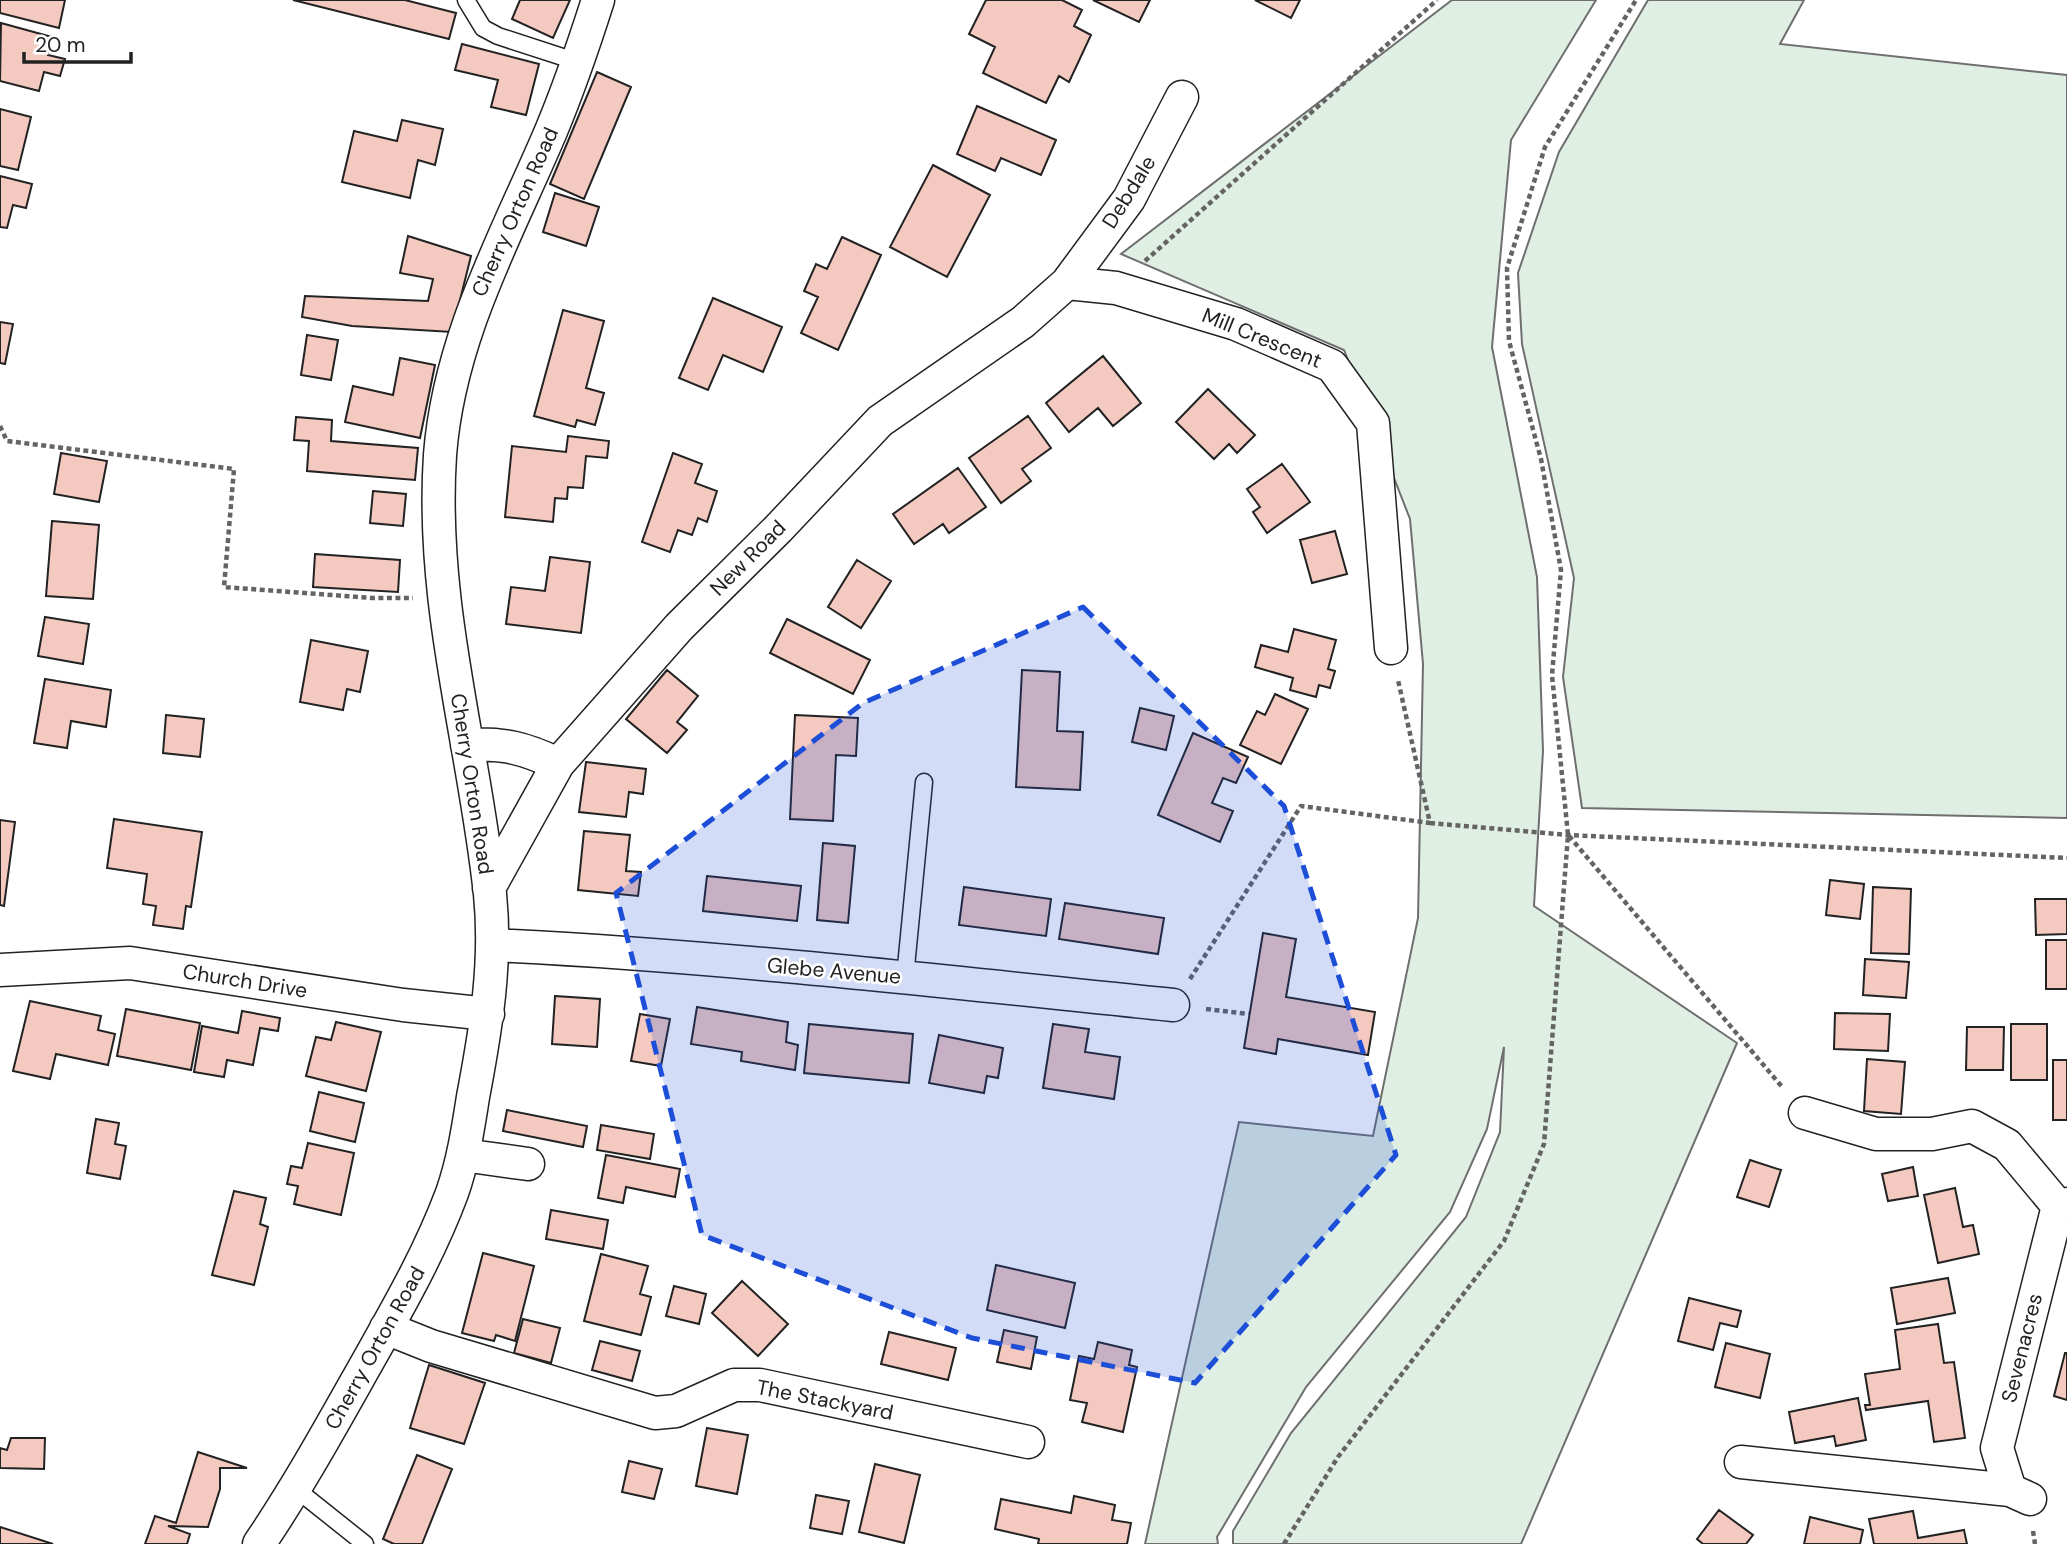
<svg xmlns="http://www.w3.org/2000/svg" width="2067" height="1544" viewBox="0 0 2067 1544" font-family="'DM Sans',sans-serif">
<rect width="100%" height="100%" fill="#fff"/>
<path fill="#e0efe3" stroke="#6f6f6f" stroke-width="2" d="M 1452,0 L 1596,0 L 1511,140 L 1492,347 L 1537,577 L 1543,751 L 1534,906 L 1737,1043 L 1521,1544 L 1233,1544 L 1233,1531 L 1291,1433 L 1466,1217 L 1500,1132 L 1504,1047 L 1487,1129 L 1450,1212 L 1306,1387 L 1217,1537 L 1218,1544 L 1145,1544 L 1239,1122 L 1373,1136 L 1418,918 L 1423,664 L 1410,519 L 1344,350 L 1121,254 Z
M 1648,0 L 1804,0 L 1780,44 L 2067,75 L 2067,818 L 1582,808 L 1563,677 L 1574,578 L 1522,344 L 1518,273 L 1559,152 Z"/>
<path fill="#f3c9c0" stroke="#222" stroke-width="2" d="M 0,0 L 65,0 L 59,28 L 0,13 Z
M 293,0 L 405,0 L 456,13 L 449,39 Z
M 520,0 L 570,0 L 553,38 L 512,19 Z
M 986,0 L 1062,0 L 1082,10 L 1074,26 L 1091,35 L 1069,82 L 1059,76 L 1046,103 L 983,73 L 995,47 L 969,34 Z
M 1093,0 L 1150,0 L 1139,22 Z
M 1255,0 L 1300,0 L 1291,18 Z
M 1,23 L 52,37 L 48,55 L 65,59 L 60,76 L 44,72 L 39,91 L 0,81 Z
M 462,44 L 539,64 L 526,115 L 491,107 L 498,80 L 455,70 Z
M 597,72 L 631,87 L 584,199 L 550,184 Z
M 977,106 L 1056,140 L 1041,175 L 1001,158 L 995,171 L 957,154 Z
M 0,109 L 31,117 L 18,170 L 0,166 Z
M 402,120 L 443,129 L 435,165 L 418,160 L 410,198 L 342,182 L 354,131 L 397,141 Z
M 933,165 L 990,195 L 947,277 L 890,247 Z
M 0,176 L 32,184 L 26,208 L 13,205 L 7,228 L 0,227 Z
M 555,193 L 599,207 L 586,246 L 543,232 Z
M 408,236 L 471,256 L 452,332 L 352,326 L 302,317 L 305,296 L 428,301 L 433,279 L 400,273 Z
M 842,237 L 881,255 L 838,350 L 801,333 L 818,297 L 804,291 L 816,264 L 827,269 Z
M 713,298 L 782,327 L 763,372 L 723,355 L 708,390 L 679,378 Z
M 563,310 L 604,321 L 586,388 L 604,393 L 595,425 L 577,420 L 575,427 L 534,416 Z
M 0,322 L 13,324 L 5,364 L 0,363 Z
M 307,335 L 338,340 L 331,380 L 301,375 Z
M 1103,356 L 1141,403 L 1113,426 L 1098,408 L 1069,432 L 1046,403 Z
M 400,358 L 435,365 L 420,438 L 345,422 L 353,386 L 393,395 Z
M 1208,389 L 1255,435 L 1237,453 L 1229,444 L 1214,459 L 1176,422 Z
M 1028,416 L 1051,448 L 1022,469 L 1031,481 L 1001,503 L 969,458 Z
M 296,417 L 332,420 L 331,441 L 418,448 L 415,480 L 307,471 L 309,441 L 294,440 Z
M 568,436 L 609,441 L 607,458 L 586,456 L 583,488 L 568,487 L 567,499 L 555,498 L 553,522 L 505,517 L 512,446 L 566,452 Z
M 61,453 L 107,461 L 99,502 L 54,494 Z
M 673,453 L 702,464 L 695,483 L 717,491 L 707,522 L 698,518 L 692,535 L 678,530 L 670,552 L 642,542 Z
M 1282,464 L 1310,502 L 1267,533 L 1253,512 L 1260,507 L 1247,489 Z
M 958,468 L 986,507 L 949,533 L 943,524 L 914,544 L 893,514 Z
M 373,491 L 406,494 L 403,526 L 370,523 Z
M 52,521 L 99,525 L 93,599 L 46,596 Z
M 1335,531 L 1347,574 L 1312,583 L 1300,540 Z
M 315,554 L 400,560 L 398,592 L 313,587 Z
M 550,557 L 590,562 L 581,633 L 506,624 L 511,587 L 545,591 Z
M 857,560 L 891,581 L 861,628 L 828,607 Z
M 45,617 L 89,624 L 83,664 L 38,656 Z
M 787,619 L 870,660 L 853,694 L 770,653 Z
M 1294,629 L 1336,640 L 1328,669 L 1335,671 L 1330,688 L 1319,685 L 1316,697 L 1290,690 L 1293,678 L 1255,667 L 1261,645 L 1288,652 Z
M 311,640 L 368,651 L 360,692 L 347,689 L 343,710 L 300,702 Z
M 667,670 L 698,696 L 677,722 L 687,730 L 667,753 L 626,719 Z
M 1022,670 L 1060,672 L 1057,731 L 1083,732 L 1080,790 L 1016,787 Z
M 45,679 L 111,690 L 106,727 L 71,721 L 67,748 L 34,743 Z
M 1275,694 L 1308,709 L 1281,764 L 1240,745 L 1257,711 L 1265,715 Z
M 1140,708 L 1174,716 L 1166,750 L 1132,742 Z
M 166,715 L 204,719 L 200,757 L 163,753 Z
M 795,715 L 858,718 L 856,756 L 836,755 L 833,821 L 790,819 Z
M 1193,733 L 1248,757 L 1236,783 L 1223,778 L 1212,803 L 1233,811 L 1220,842 L 1158,815 Z
M 586,762 L 646,769 L 643,794 L 629,792 L 626,817 L 579,812 Z
M 114,819 L 202,832 L 191,907 L 186,906 L 183,929 L 153,925 L 156,906 L 143,904 L 147,874 L 107,868 Z
M 0,820 L 15,822 L 4,906 L 0,905 Z
M 584,831 L 630,835 L 626,871 L 641,872 L 638,896 L 578,890 Z
M 823,843 L 855,846 L 848,923 L 817,920 Z
M 707,876 L 801,886 L 797,921 L 703,911 Z
M 1830,880 L 1864,884 L 1860,919 L 1826,915 Z
M 964,887 L 1051,899 L 1046,936 L 959,925 Z
M 1873,887 L 1911,889 L 1909,954 L 1871,953 Z
M 2035,899 L 2067,899 L 2067,934 L 2036,935 Z
M 1065,903 L 1164,918 L 1158,954 L 1059,939 Z
M 1263,933 L 1296,939 L 1286,997 L 1375,1012 L 1368,1055 L 1278,1039 L 1276,1054 L 1244,1048 Z
M 2046,940 L 2067,940 L 2067,989 L 2046,989 Z
M 1865,959 L 1909,962 L 1906,998 L 1863,995 Z
M 555,996 L 600,999 L 597,1047 L 552,1044 Z
M 30,1001 L 101,1016 L 98,1030 L 115,1034 L 108,1065 L 56,1054 L 50,1079 L 13,1071 Z
M 697,1007 L 788,1022 L 786,1042 L 798,1045 L 795,1070 L 741,1061 L 742,1052 L 691,1044 Z
M 126,1009 L 200,1023 L 191,1070 L 117,1056 Z
M 242,1011 L 280,1018 L 278,1031 L 260,1028 L 253,1065 L 227,1060 L 224,1077 L 194,1072 L 202,1026 L 238,1033 Z
M 1835,1013 L 1890,1014 L 1888,1051 L 1834,1049 Z
M 640,1014 L 670,1019 L 661,1066 L 631,1061 Z
M 336,1022 L 381,1032 L 366,1091 L 306,1076 L 316,1037 L 331,1040 Z
M 809,1024 L 913,1034 L 909,1083 L 804,1073 Z
M 1053,1024 L 1089,1029 L 1085,1052 L 1120,1057 L 1114,1099 L 1043,1088 Z
M 2011,1024 L 2047,1024 L 2047,1080 L 2011,1080 Z
M 1967,1027 L 2004,1027 L 2003,1070 L 1966,1070 Z
M 939,1035 L 1003,1048 L 998,1078 L 987,1076 L 984,1093 L 929,1083 Z
M 1867,1059 L 1905,1062 L 1901,1114 L 1864,1111 Z
M 2053,1060 L 2067,1060 L 2067,1120 L 2053,1120 Z
M 319,1092 L 364,1103 L 355,1142 L 310,1131 Z
M 507,1110 L 587,1126 L 583,1147 L 503,1131 Z
M 96,1119 L 119,1123 L 115,1144 L 126,1146 L 120,1179 L 87,1173 Z
M 601,1125 L 654,1134 L 650,1159 L 597,1150 Z
M 308,1143 L 354,1153 L 341,1215 L 294,1204 L 298,1186 L 287,1184 L 291,1166 L 302,1168 Z
M 606,1155 L 680,1169 L 675,1197 L 626,1187 L 623,1203 L 598,1198 Z
M 1750,1160 L 1781,1170 L 1769,1207 L 1737,1197 Z
M 1913,1167 L 1918,1196 L 1888,1201 L 1882,1174 Z
M 1955,1188 L 1963,1227 L 1973,1225 L 1979,1254 L 1938,1263 L 1924,1195 Z
M 234,1191 L 266,1198 L 260,1224 L 268,1227 L 254,1285 L 212,1275 Z
M 551,1210 L 608,1220 L 603,1249 L 546,1239 Z
M 483,1253 L 534,1266 L 515,1341 L 496,1335 L 494,1341 L 462,1333 Z
M 601,1254 L 648,1266 L 640,1294 L 651,1297 L 641,1335 L 584,1321 Z
M 996,1265 L 1075,1283 L 1065,1328 L 987,1310 Z
M 1948,1278 L 1955,1313 L 1897,1324 L 1891,1288 Z
M 742,1281 L 788,1324 L 758,1356 L 712,1313 Z
M 674,1286 L 706,1294 L 699,1324 L 666,1316 Z
M 1689,1298 L 1741,1311 L 1737,1327 L 1720,1323 L 1713,1350 L 1678,1341 Z
M 523,1319 L 560,1328 L 551,1363 L 514,1353 Z
M 1938,1324 L 1944,1363 L 1954,1362 L 1965,1438 L 1934,1442 L 1928,1401 L 1866,1410 L 1865,1405 L 1870,1405 L 1865,1374 L 1900,1369 L 1895,1330 Z
M 1004,1330 L 1037,1337 L 1031,1369 L 997,1362 Z
M 889,1332 L 956,1348 L 948,1380 L 881,1364 Z
M 600,1341 L 640,1351 L 632,1381 L 592,1370 Z
M 1098,1342 L 1132,1350 L 1129,1365 L 1137,1367 L 1123,1432 L 1082,1422 L 1087,1403 L 1070,1400 L 1079,1356 L 1094,1359 Z
M 1726,1343 L 1770,1354 L 1760,1398 L 1715,1387 Z
M 2065,1353 L 2067,1353 L 2067,1400 L 2054,1396 Z
M 429,1365 L 485,1383 L 464,1444 L 410,1428 Z
M 1858,1398 L 1866,1440 L 1836,1446 L 1834,1436 L 1795,1443 L 1789,1412 Z
M 707,1428 L 748,1435 L 737,1494 L 696,1486 Z
M 11,1438 L 45,1438 L 44,1469 L 0,1468 L 0,1448 L 7,1450 Z
M 198,1452 L 247,1468 L 220,1468 L 220,1489 L 208,1527 L 168,1526 L 190,1534 L 187,1544 L 145,1544 L 155,1516 L 176,1523 Z
M 417,1455 L 452,1469 L 422,1544 L 394,1544 L 383,1539 Z
M 629,1461 L 662,1469 L 654,1499 L 622,1492 Z
M 875,1464 L 920,1475 L 904,1543 L 859,1532 Z
M 816,1495 L 849,1501 L 842,1534 L 810,1528 Z
M 1074,1496 L 1115,1505 L 1112,1520 L 1131,1523 L 1127,1544 L 1038,1544 L 1039,1539 L 995,1529 L 1001,1499 L 1071,1513 Z
M 1719,1510 L 1753,1535 L 1746,1544 L 1703,1544 L 1697,1539 Z
M 1913,1511 L 1918,1538 L 1964,1530 L 1967,1544 L 1874,1544 L 1869,1519 Z
M 1810,1517 L 1863,1530 L 1860,1544 L 1804,1544 Z
M 0,1527 L 53,1544 L 0,1544 Z"/>
<g fill="none" stroke-linecap="round" stroke-linejoin="round">
<defs>
<path id="service" d="M 466,0 L 483,28 L 498,36 L 578,62
M 905,977 L 924,782
M 296,1489 L 365,1544"/>
<path id="minor" d="M 1067,283 L 1116,288 L 1236,324 L 1332,366 L 1373,423 L 1391,648
M 467,745 C 504,743 524,748 558,764
M 489,888 L 558,764 L 679,627 L 778,529 L 880,421 L 1023,322 L 1067,283 L 1129,199 L 1182,97
M 494,945 C 721,956 947,982 1173,1005
M 0,970 L 130,963 L 403,1005 L 488,1014
M 1805,1113 L 1876,1134 L 1932,1134 L 1972,1126 L 2007,1145 L 2058,1206 L 2067,1204
M 463,1155 L 528,1164
M 386,1328 L 431,1346 L 655,1413 L 676,1411 L 734,1385 L 760,1385 L 1028,1442
M 1741,1462 L 2010,1490
M 2030,1499 L 2010,1490 L 1997,1448 L 2058,1206
M 259,1544 C 299,1485 333,1423 368,1361 C 399,1306 430,1252 452,1193 C 463,1162 468,1129 473,1097 C 486,1028 497,963 490,894 C 474,744 430,607 440,455 C 449,337 506,237 551,131 C 569,88 584,44 598,0"/>
</defs>
<use href="#service" stroke="#222" stroke-width="19"/>
<use href="#minor" stroke="#222" stroke-width="35"/>
<path stroke="#646464" stroke-width="4.5" stroke-dasharray="5 3.5" stroke-linecap="butt" d="M 1145,261 L 1437,0
M 0,426 L 7,441 L 234,469 L 224,587 L 372,598 L 413,598
M 1430,823 L 1568,835 L 2067,858
M 1569,836 L 1783,1088
M 1190,979 L 1301,806 L 1430,823 L 1398,680
M 1206,1009 L 1249,1014
M 2033,1531 L 2035,1544
M 1284,1544 L 1338,1457 L 1504,1241 L 1544,1144 L 1568,835 L 1552,675 L 1561,570 L 1541,459 L 1509,341 L 1507,268 L 1545,147 L 1636,0"/>
<use href="#service" stroke="#fff" stroke-width="16"/>
<use href="#minor" stroke="#fff" stroke-width="32"/>
</g>
<path fill="#1d4ed8" fill-opacity="0.2" stroke="#1d4ed8" stroke-width="5" stroke-dasharray="14 9" stroke-linejoin="round" d="M 1083,607 L 1284,806 L 1396,1155 L 1195,1383 L 972,1338 L 702,1235 L 616,893 L 863,703 Z"/>
<g text-anchor="middle" dominant-baseline="central" stroke-width="5" stroke-linejoin="round" paint-order="stroke">
<g font-size="21" fill="#222" stroke="#fff">
<text transform="translate(1129 192) rotate(-58)">Debdale</text>
<text transform="translate(515 212) rotate(-66)">Cherry Orton Road</text>
<text transform="translate(1262 338) rotate(22)">Mill Crescent</text>
<text transform="translate(748 558) rotate(-45)">New Road</text>
<text transform="translate(472 784) rotate(81)">Cherry Orton Road</text>
<text transform="translate(834 971) rotate(5)">Glebe Avenue</text>
<text transform="translate(245 981) rotate(9)">Church Drive</text>
<text transform="translate(375 1348) rotate(-61)">Cherry Orton Road</text>
<text transform="translate(2022 1348) rotate(-76)">Sevenacres</text>
<text transform="translate(825 1400) rotate(11)">The Stackyard</text>
</g>
</g>
<path d="M24 52v10h107v-10" fill="none" stroke="#222222" stroke-width="3.5"/>
<text x="35" y="52" font-size="21" fill="#222222" stroke="#ffffff" stroke-width="5" paint-order="stroke">20 m</text>
</svg>
